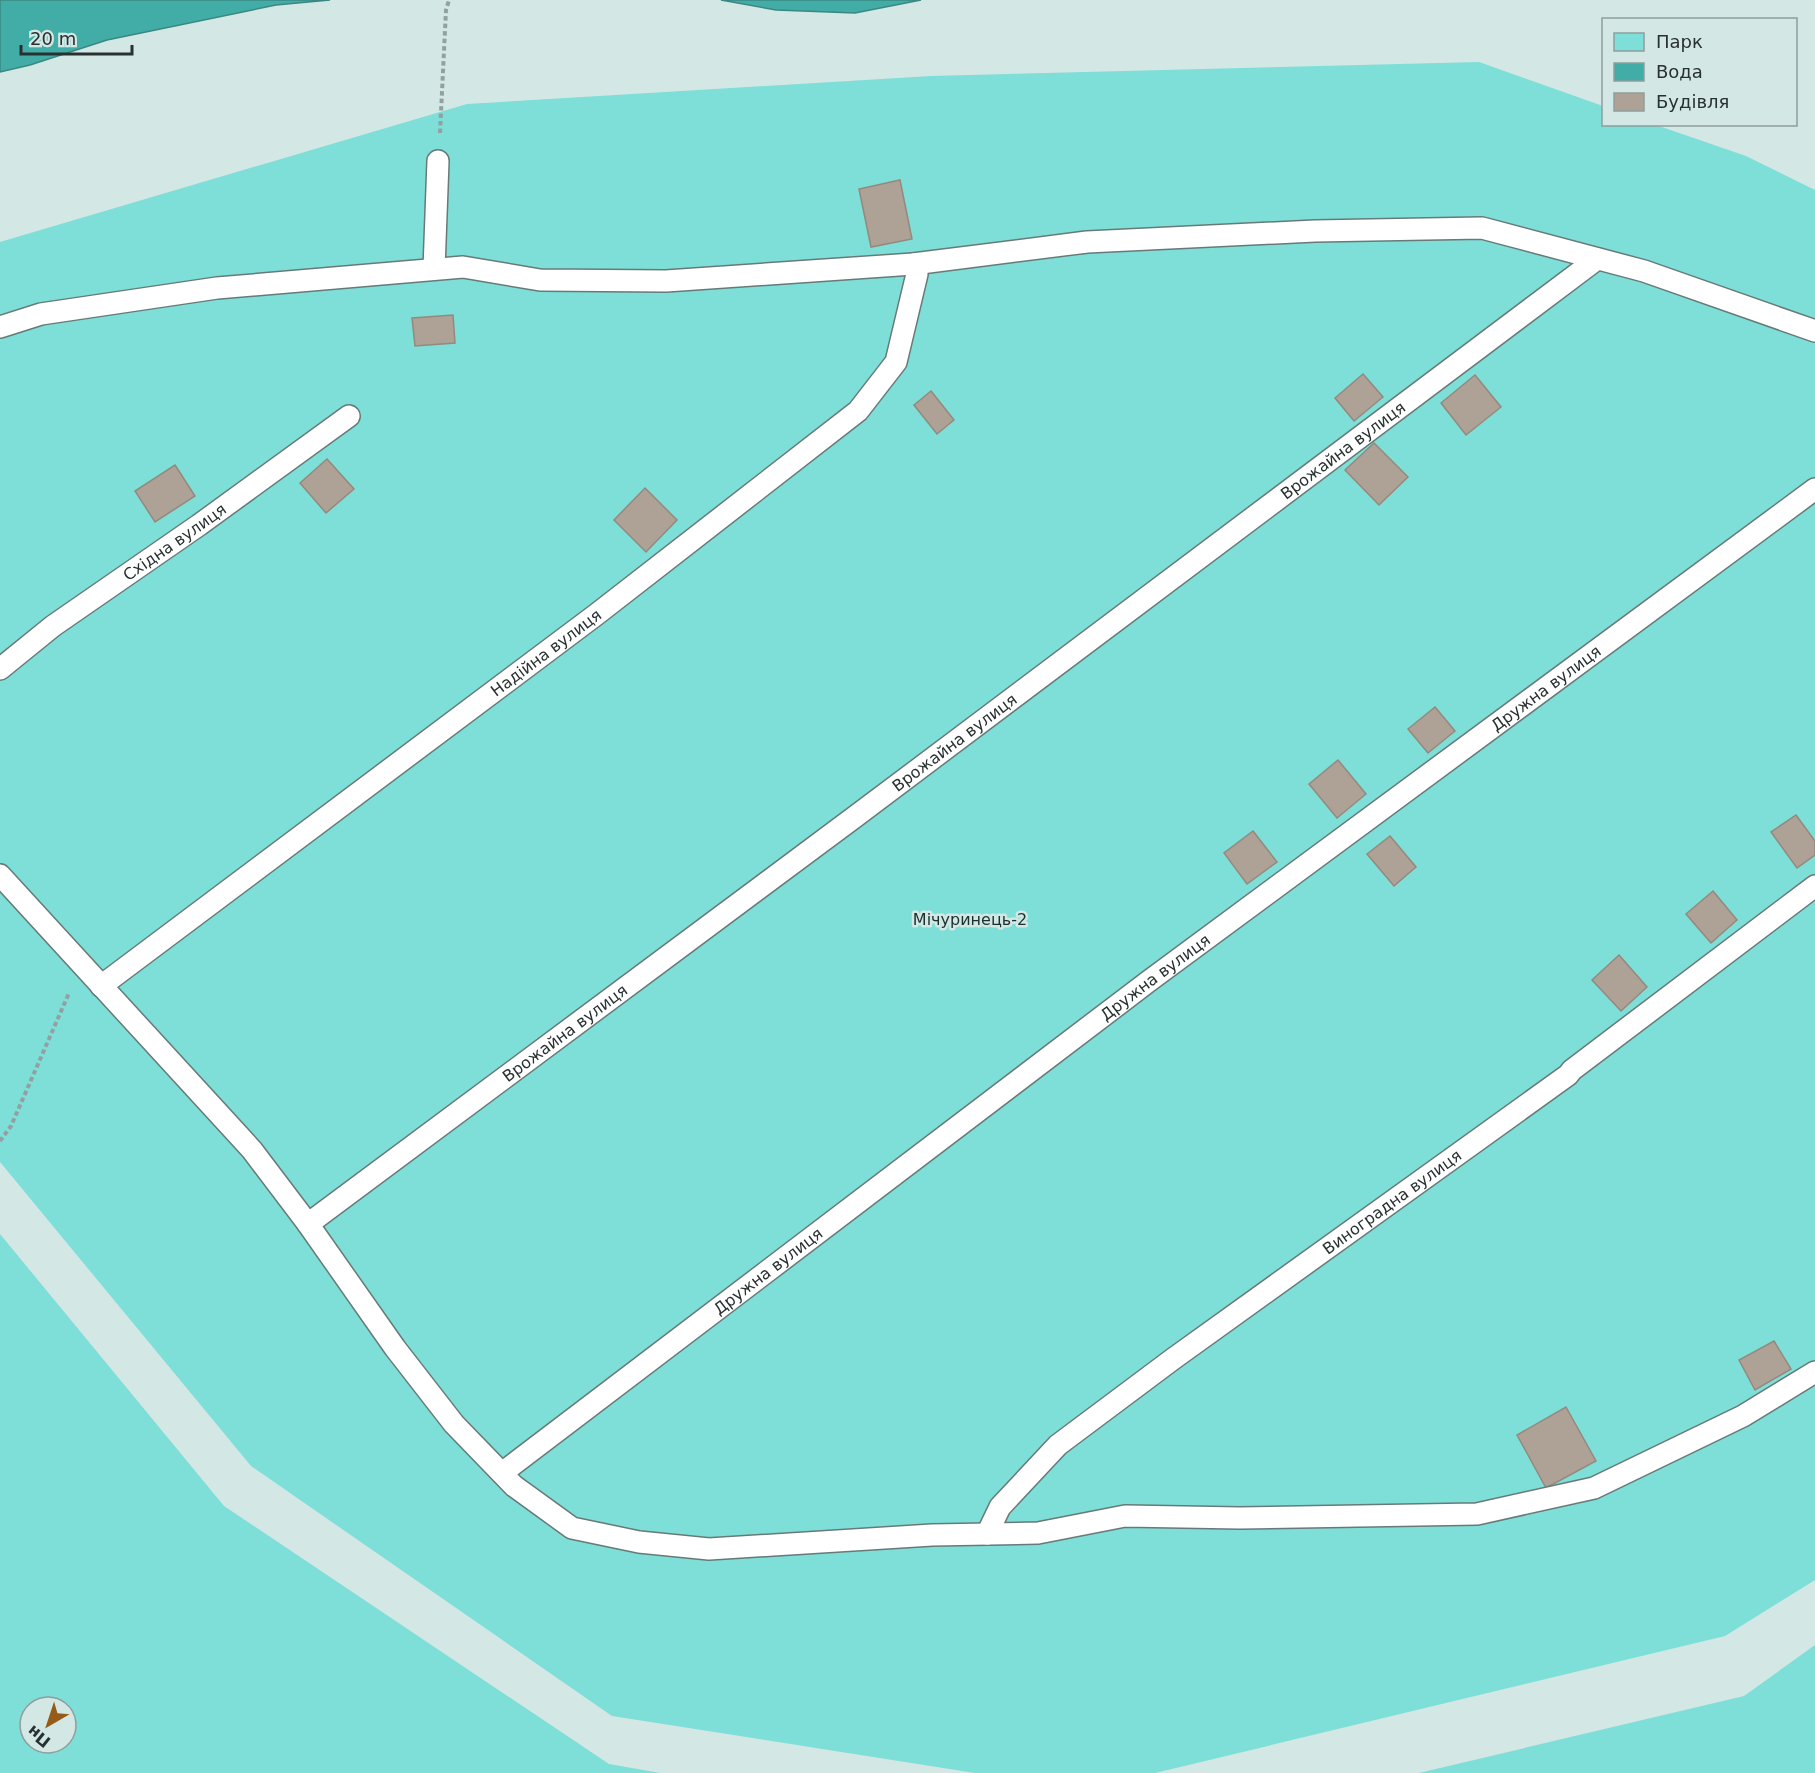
<svg xmlns="http://www.w3.org/2000/svg" width="1815" height="1773" viewBox="0 0 1815 1773" font-family="'DejaVu Sans',sans-serif">
<rect width="100%" height="100%" fill="#d3e7e5"/>
<path fill="#7eded8" fill-rule="evenodd" d="M 1479,62 L 1603,106 L 1604,124 L 1656,125 L 1746,156 L 1815,190 L 1815,1580 L 1725,1636 L 1155,1773 L 975,1773 L 612,1716 L 251,1466 L 0,1162 L 0,242 L 467,104 L 931,76 Z
M 0,1234 L 224,1506 L 609,1764 L 660,1773 L 0,1773 ZM 30,1707 L 66,1707 L 66,1743 L 30,1743 Z
M 1815,1645 L 1815,1773 L 1419,1773 L 1744,1696 Z"/>
<path fill="#42ada7" stroke="#3a8883" stroke-width="1.5" d="M 0,0 L 330,0 L 276,5 L 107,40 L 30,65 L 0,72 Z
M 721,0 L 921,0 L 855,13 L 776,10 Z"/>
<path fill="#aea196" stroke="#95897e" stroke-width="1.5" d="M 900,180 L 912,239 L 871,247 L 859,189 Z
M 453,315 L 455,343 L 415,346 L 412,318 Z
M 1363,374 L 1383,397 L 1354,421 L 1335,398 Z
M 1475,375 L 1501,407 L 1466,435 L 1441,403 Z
M 931,391 L 954,420 L 937,434 L 914,405 Z
M 1374,443 L 1408,477 L 1379,505 L 1345,470 Z
M 327,459 L 354,489 L 326,513 L 300,483 Z
M 175,465 L 195,496 L 155,522 L 135,491 Z
M 645,488 L 677,520 L 646,552 L 614,520 Z
M 1435,707 L 1455,731 L 1428,753 L 1408,729 Z
M 1338,760 L 1366,794 L 1337,818 L 1309,784 Z
M 1796,815 L 1815,841 L 1815,855 L 1797,868 L 1771,832 Z
M 1253,831 L 1277,862 L 1247,884 L 1224,853 Z
M 1390,836 L 1416,867 L 1394,886 L 1367,854 Z
M 1713,891 L 1737,920 L 1711,943 L 1686,914 Z
M 1619,955 L 1647,987 L 1621,1011 L 1592,980 Z
M 1774,1341 L 1791,1369 L 1755,1390 L 1739,1360 Z
M 1566,1407 L 1596,1461 L 1546,1488 L 1517,1435 Z"/>
<g fill="none" stroke-linecap="round" stroke-linejoin="round">
<defs>
<g id="service">
<path d="M 434,269 L 438,161"/>
<path d="M 0,327 L 41,314 L 217,288 L 463,267 L 540,280 L 666,281 L 913,264 L 1087,242 L 1315,231 L 1482,228 L 1644,271 L 1815,331"/>
<path id="s1" d="M 0,669 L 53,626 L 199,525 L 349,416"/>
<path d="M 0,875 L 252,1150 L 308,1224 L 395,1348 L 454,1424 L 514,1486 L 572,1528 L 639,1542 L 709,1549 L 932,1535 L 1038,1533 L 1125,1516 L 1240,1518 L 1477,1514 L 1594,1488 L 1743,1416 L 1815,1372"/>
<path id="s2" d="M 101,986 L 597,614 L 858,411 L 896,362 L 917,274 L 913,264"/>
<path id="s3" d="M 308,1224 L 856,816 L 1597,259"/>
<path id="s4" d="M 502,1473 L 1149,981 L 1815,489"/>
<path id="s5" d="M 987,1534 L 1000,1507 L 1058,1445 L 1173,1359 L 1568,1075 L 1572,1070 L 1815,886"/>
</g>
</defs>
<use href="#service" stroke="#677a78" stroke-width="24"/>
<path stroke="#92a1a0" stroke-width="4" stroke-dasharray="4.5 3" stroke-linecap="butt" d="M 440,133 L 446,10 L 449,0
M 0,1141 L 11,1126 L 69,993"/>
<use href="#service" stroke="#fff" stroke-width="21"/>
</g>
<g text-anchor="middle" dominant-baseline="central" stroke-width="5" stroke-linejoin="round" paint-order="stroke">
<g font-size="16" fill="#283030" stroke="#d3e7e5">
<text stroke="none"><textPath href="#s3" startOffset="1292">Врожайна вулиця</textPath></text>
<text stroke="none"><textPath href="#s1" startOffset="216">Східна вулиця</textPath></text>
<text stroke="none"><textPath href="#s2" startOffset="556">Надійна вулиця</textPath></text>
<text stroke="none"><textPath href="#s4" startOffset="1306">Дружна вулиця</textPath></text>
<text stroke="none"><textPath href="#s3" startOffset="806">Врожайна вулиця</textPath></text>
<text stroke="none"><textPath href="#s4" startOffset="820">Дружна вулиця</textPath></text>
<text stroke="none"><textPath href="#s3" startOffset="320">Врожайна вулиця</textPath></text>
<text stroke="none"><textPath href="#s5" startOffset="528">Виноградна вулиця</textPath></text>
<text stroke="none"><textPath href="#s4" startOffset="334">Дружна вулиця</textPath></text>
</g>
<g font-size="16" fill="#19312f" stroke="#d3e7e5">
<text x="970" y="919">Мічуринець-2</text>
</g>
</g>
<rect x="1602" y="18" width="195" height="108" fill="#d3e7e5" stroke="#8f9e9d" stroke-width="1.5"/>
<rect x="1614" y="33" width="30" height="18" fill="#7eded8" stroke="#8f9e9d" stroke-width="1.5"/>
<text x="1656" y="48" font-size="18" fill="#283030">Парк</text>
<rect x="1614" y="63" width="30" height="18" fill="#42ada7" stroke="#8f9e9d" stroke-width="1.5"/>
<text x="1656" y="78" font-size="18" fill="#283030">Вода</text>
<rect x="1614" y="93" width="30" height="18" fill="#aea196" stroke="#8f9e9d" stroke-width="1.5"/>
<text x="1656" y="108" font-size="18" fill="#283030">Будівля</text>
<g transform="translate(48 1725) rotate(219)"><circle r="28" fill="#d3e7e5" stroke="#8f9e9d" stroke-width="1.5"/>
<path d="M0-4.5L10 22L0 15L-10 22Z" fill="#945c16"/>
<text y="-9" font-size="16" font-weight="bold" text-anchor="middle" fill="#283030">Пн</text>
</g>
<path d="M21 45v9h111v-9" fill="none" stroke="#283030" stroke-width="3"/>
<text x="30" y="45" font-size="18" fill="#283030" stroke="#d3e7e5" stroke-width="4.5" paint-order="stroke">20 m</text>
</svg>
